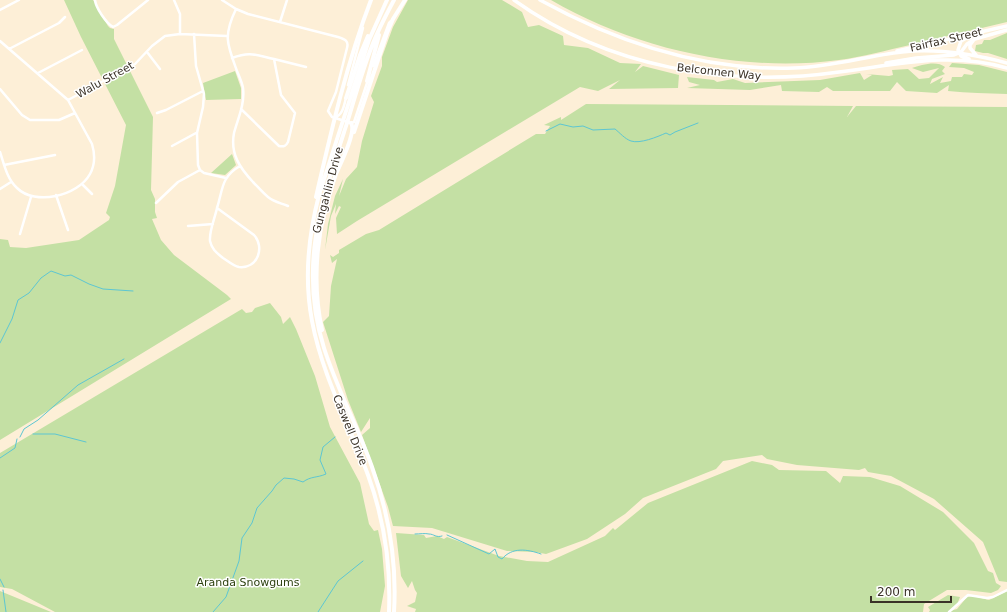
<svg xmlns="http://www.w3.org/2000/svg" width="1007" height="612" viewBox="0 0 1007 612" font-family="'DejaVu Sans',sans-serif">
<rect width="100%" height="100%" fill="#fdefd7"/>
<path fill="#c4e0a4" d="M 64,0 L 93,0 L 108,26 L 110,28 L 114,29 L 114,39 L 153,117 L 151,190 L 155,199 L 155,212 L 157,218 L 152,219 L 161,240 L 174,255 L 227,295 L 231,299 L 0,440 L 0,239 L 8,240 L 10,247 L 26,248 L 79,240 L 109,220 L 110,217 L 106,213 L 115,186 L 126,125 L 81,37 Z
M 408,0 L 502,0 L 522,12 L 528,27 L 539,25 L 563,36 L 564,45 L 588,48 L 620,63 L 641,64 L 635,72 L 643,66 L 679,75 L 678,88 L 609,89 L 620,80 L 598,91 L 580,87 L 357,221 L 337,234 L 336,218 L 341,207 L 339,206 L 335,214 L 336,204 L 331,216 L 325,250 L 328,224 L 335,196 L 343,179 L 339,196 L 346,179 L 357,167 L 362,141 L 374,102 L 371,96 L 382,66 L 382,57 L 393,27 Z
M 551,0 L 1007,0 L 1007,22 C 975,30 942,37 910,45 C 887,50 863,57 839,60 C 742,73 635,49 551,0 Z
M 1007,33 L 1007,59 L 988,53 L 983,53 L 975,51 L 976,45 L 982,44 L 984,40 L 990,40 Z
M 952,63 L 979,65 L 1007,72 L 1007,94 C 987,93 968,93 948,91 L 949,85 L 937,93 L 906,91 L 897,82 L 890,91 L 833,91 L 827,87 L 819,92 L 782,91 L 781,85 L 750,90 L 687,88 L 700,85 L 689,82 L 687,77 L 714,80 L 717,82 L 733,79 L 745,83 L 820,80 L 860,73 L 864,80 L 872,75 L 866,74 L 889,76 L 893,75 L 892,70 L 908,69 L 919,79 L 929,78 L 939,68 L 923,72 L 912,68 C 921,65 937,60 945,67 L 942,71 L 945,74 L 932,79 L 930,84 L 943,77 L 940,83 L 951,81 L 952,77 L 962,77 L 964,74 L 972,75 L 974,72 L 964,68 L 949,67 Z
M 235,71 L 241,88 L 241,99 L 206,100 L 203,83 Z
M 586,104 L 853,106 L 847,117 L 856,106 L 1007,107 L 1007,582 L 999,581 L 983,542 L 934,499 L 891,476 L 868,472 L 865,468 L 859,470 L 797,465 L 767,459 L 762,455 L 723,461 L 716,469 L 643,498 L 625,514 L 587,539 L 546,554 L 535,552 L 507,551 L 432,528 L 393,526 L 388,507 L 362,435 L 370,428 L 370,418 L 361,432 L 348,400 L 323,322 L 329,316 L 331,286 L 337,259 L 332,263 L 330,255 L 333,257 L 339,253 L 339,250 L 366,234 L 379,230 L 536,134 L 545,134 L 550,126 L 544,125 L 561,117 L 561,120 Z
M 232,154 L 236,165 L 235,166 L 225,175 L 211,173 Z
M 270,303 L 281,317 L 283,324 L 290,317 L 296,329 L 315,376 L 330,427 L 360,483 L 369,524 L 374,531 L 378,530 L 382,549 L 385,586 L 380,612 L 55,612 L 12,589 L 0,587 L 0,453 L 242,309 L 246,313 L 252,312 L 255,308 Z
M 752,461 L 772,465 L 779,470 L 826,471 L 840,483 L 843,476 L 870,477 L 900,486 L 943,512 L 974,543 L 988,571 L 993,573 L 996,583 L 1001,586 L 998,590 L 991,593 L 966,590 L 947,590 L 924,604 L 923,612 L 415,612 L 416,609 L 407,606 L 415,602 L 417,593 L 415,590 L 412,581 L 408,588 L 401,576 L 396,533 L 424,535 L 426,538 L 437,536 L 444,539 L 447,537 L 499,556 L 527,561 L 548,562 L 605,536 L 613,528 L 615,530 L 648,503 Z
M 0,591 L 51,612 L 0,612 Z
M 1007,591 L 1007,612 L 929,612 L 930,610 L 928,607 L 948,595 L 960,597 L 956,607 L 950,611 L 957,609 L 967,597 L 973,596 L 989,600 Z"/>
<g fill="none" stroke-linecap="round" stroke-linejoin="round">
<path stroke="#5dc6d2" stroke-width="1" d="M 546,131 L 560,124 L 573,127 L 583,126 L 593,130 L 615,129 C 620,133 625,139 631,141 C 640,144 657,137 666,133 L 670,135 L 675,132 L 698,123
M 0,343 L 12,319 L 18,300 L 29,293 L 41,278 L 51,271 L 65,276 L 71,275 L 89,284 L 103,289 L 133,291
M 33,434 L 55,434 L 86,442
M 20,437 L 24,429 L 38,420 L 78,385 L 124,359
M 0,458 L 15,448 L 17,439
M 415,534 C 420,534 425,533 429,534 C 434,534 436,538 442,536
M 447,535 L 489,554 L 495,549 L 498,557 L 502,559 C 512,547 527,549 541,554
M 0,579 L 4,587
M 3,590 L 6,612
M 213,612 L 226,597 L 239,561 L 242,538 L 252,523 L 257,508 L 272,491 L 276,485 L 284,478 L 294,479 L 303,482 C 311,476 317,478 326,474 L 320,460 L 323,447 L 335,437
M 318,612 L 338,581 L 363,561"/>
<path stroke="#fff" stroke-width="2.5" d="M 95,0 C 96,8 106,23 113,27 L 117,25 L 148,0
M 174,0 L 180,14 L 180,34
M 222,0 L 236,9 L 248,14 L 338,37 C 345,39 349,41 347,48 L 336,92 L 328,111 L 332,117 L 351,123 L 354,122 L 368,80
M 236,9 C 223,36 227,44 237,71 C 239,76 242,82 243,88 C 245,104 238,118 234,133 C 230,154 240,168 253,182 C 258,187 263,193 268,197 C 274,202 281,203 288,206
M 0,10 L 19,0
M 280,22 L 287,0
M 194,34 L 196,66 L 204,94 L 203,107 L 197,133 L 198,165 L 200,170
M 0,41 L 68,100 L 92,144 C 95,154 95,165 90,174 C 78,196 35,206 17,188 C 7,179 4,164 0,152
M 9,49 L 59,23 L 65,17
M 147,52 L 160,69
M 232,58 C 250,51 256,55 274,59 L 281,95 L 295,113 L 288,142 C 286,146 284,147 279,146 L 241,109
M 274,59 L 306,67
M 373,66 L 389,23 L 391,21
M 38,73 L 82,50
M 348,85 L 363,28
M 0,89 L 22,115 L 30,120 L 59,120 L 75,113
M 68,100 L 135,64 L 152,46 L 165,36 L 180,34 L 227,36
M 157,113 L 166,110 L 203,91
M 335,117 C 343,115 344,105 346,98
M 172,146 L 196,133
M 4,165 L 55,155
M 82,184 L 92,194
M 0,189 L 11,182
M 56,195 L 68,230
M 156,203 L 178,182 L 200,170 L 204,173 L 226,178
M 217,208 C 215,218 209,231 210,241 C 212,250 217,253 223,258 C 228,261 233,266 239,267 C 258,269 265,247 254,235 L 217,208 C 223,189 221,177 240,166
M 188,226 L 213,224
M 20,234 L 31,197
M 949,612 L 968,595 L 987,598 L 993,597 L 1007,590"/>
<path stroke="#fff" stroke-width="3.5" d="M 514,0 C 607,67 727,88 839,72 C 896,65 950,51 1007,68
M 540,0 C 618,43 705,71 794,68 C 831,67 866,56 902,52 C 938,48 973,54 1007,63
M 973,41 L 970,45 L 970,48 L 976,55
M 897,51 L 1007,26
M 969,59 L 961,56 L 958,50 L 961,41 L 970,36
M 886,63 L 916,58 L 954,55 L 961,52 L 967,44 L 975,39 L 1007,30"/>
<path stroke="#fff" stroke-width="4" d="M 387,0 L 369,40 L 319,195 C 308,237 304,279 312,321 C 322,375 349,424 368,475 C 384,519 391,565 389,612
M 394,0 C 386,15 378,30 372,46 C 362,71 355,97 347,123 C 322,200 298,266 324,348 C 337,389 358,427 372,467 C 389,514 397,562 394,612
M 367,81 L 379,35
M 346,98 L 360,55 L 368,36
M 354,132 L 387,33 L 393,19 L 405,0
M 316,197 C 331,132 347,62 371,0
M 322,330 C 311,279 317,224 336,174 C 340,165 357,131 351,123"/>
</g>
<g text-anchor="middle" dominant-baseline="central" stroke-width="3" stroke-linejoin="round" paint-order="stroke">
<g font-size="11" fill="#3a3227" stroke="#fff">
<text transform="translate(946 40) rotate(-13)">Fairfax Street</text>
<text transform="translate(719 72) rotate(6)">Belconnen Way</text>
<text transform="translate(105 80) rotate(-29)">Walu Street</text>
<text transform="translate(328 190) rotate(-75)">Gungahlin Drive</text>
<text transform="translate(350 430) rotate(68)">Caswell Drive</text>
</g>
<g font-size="11" fill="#2c400e" stroke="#fff">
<text x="248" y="582">Aranda Snowgums</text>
</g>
</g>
<path d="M871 596v6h80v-6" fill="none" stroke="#3a3227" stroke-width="2"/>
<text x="877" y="596" font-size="12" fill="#3a3227" stroke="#ffffff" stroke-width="3" paint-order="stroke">200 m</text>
</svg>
